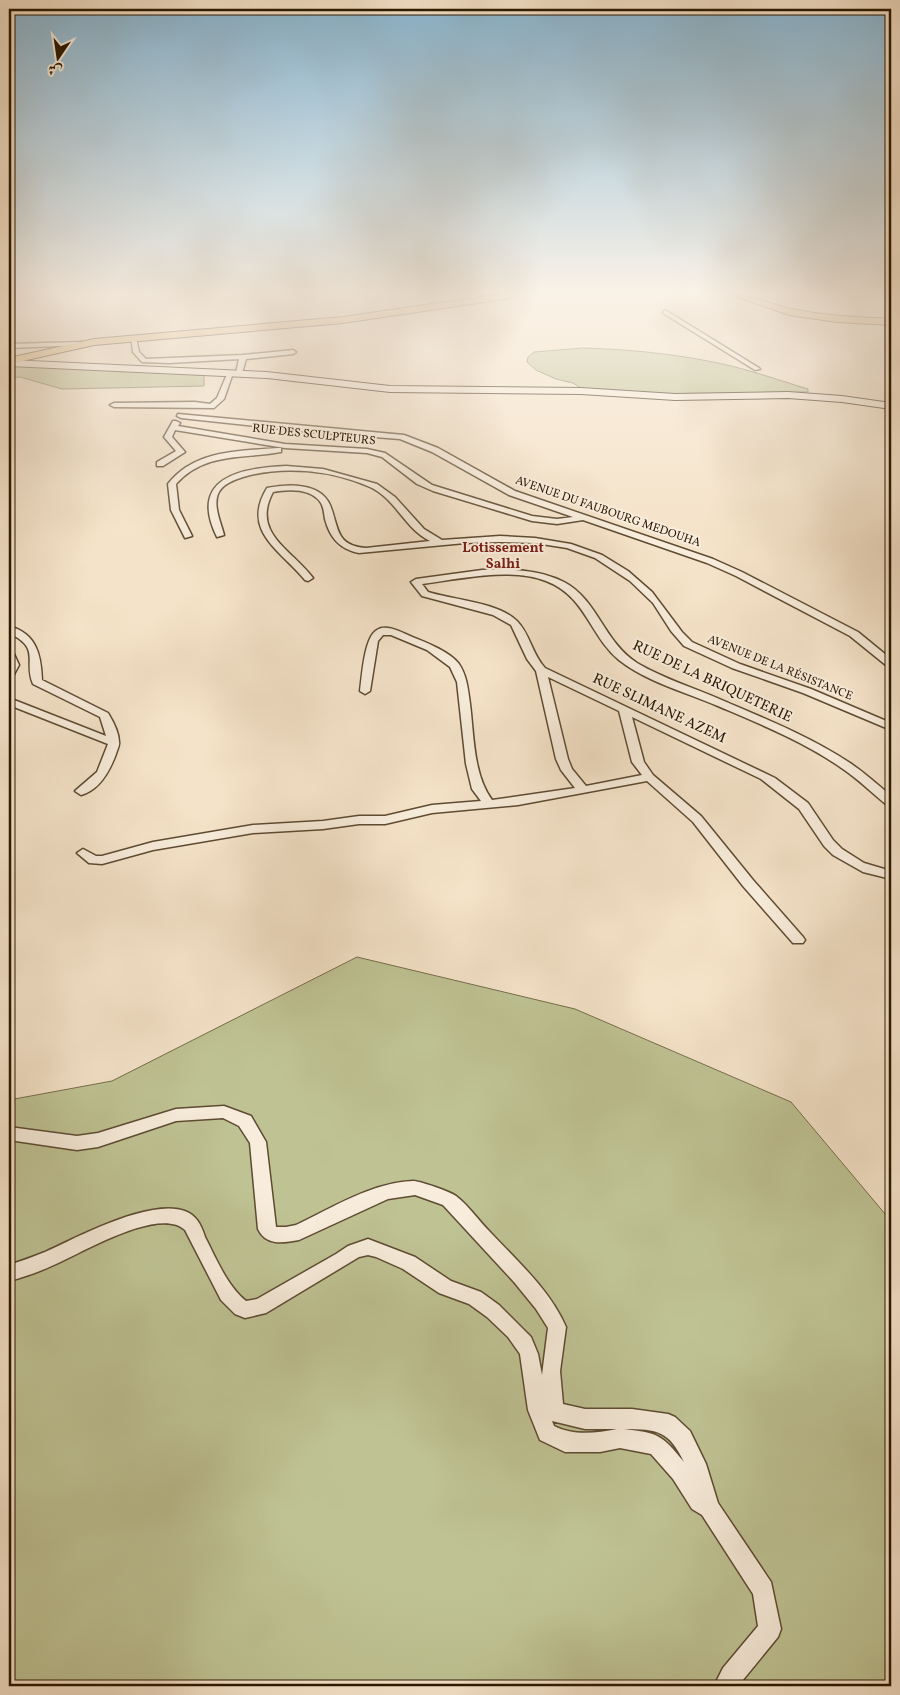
<svg xmlns="http://www.w3.org/2000/svg" width="900" height="1695" viewBox="0 0 900 1695" font-family="Vollkorn,Amiri,serif">
<rect width="100%" height="100%" fill="#f5e3c9"/>
<filter id="stains"><feTurbulence type="fractalNoise" baseFrequency=".004" numOctaves="4"/><feColorMatrix values="0 0 0 0 .2 0 0 0 0 .09 0 0 0 0 .02 0 0 0 .5 -.17"/></filter>
<radialGradient id="worn" r=".72"><stop offset=".6" stop-color="#630" stop-opacity="0"/><stop offset="1" stop-color="#630" stop-opacity=".3"/></radialGradient>
<path fill="#bfc394" stroke="#756e4a" d="M 582,348 C 623,349 667,353 708,361 C 742,367 775,379 808,389 L 808,392 L 669,394 L 594,389 L 581,388 L 573,383 L 556,379 L 536,370 L 527,362 L 528,357 L 534,352 Z
M 18,366 L 204,374 L 204,386 L 62,389 L 20,377 L 9,378 L 9,367 Z
M 357,957 L 575,1009 L 791,1102 L 891,1221 L 891,1686 L 9,1686 L 9,1100 L 112,1081 Z"/>
<g fill="none" stroke-linecap="round" stroke-linejoin="round">
<defs>
<path id="street" d="M 665,310 L 759,368 L 760,369 L 755,370 L 663,313 Z
M 131,337 L 136,338 L 139,352 L 146,359 L 243,355 L 293,350 L 296,352 L 293,354 L 246,359 L 242,373 L 239,375 L 236,373 L 239,359 L 169,363 L 142,362 L 133,352 Z
M 82,342 L 84,343 L 84,345 L 9,348 L 9,344 Z
M 228,372 L 233,373 L 224,399 L 214,408 L 114,407 L 110,405 L 114,403 L 195,402 L 210,404 L 217,398 Z
M 178,414 L 404,435 L 438,448 L 515,491 L 713,559 L 742,572 L 858,632 L 891,659 L 891,667 L 887,666 L 850,636 L 736,576 L 707,563 L 583,520 L 557,524 L 532,521 L 433,491 L 417,484 L 382,457 L 367,453 L 285,448 L 175,430 L 172,437 L 185,452 L 163,466 L 157,466 L 157,462 L 176,451 L 164,437 L 173,421 L 176,421 L 180,423 L 178,426 L 285,444 L 367,449 L 385,453 L 432,485 L 532,516 L 557,519 L 573,517 L 509,495 L 432,452 L 400,439 L 311,432 L 181,418 L 177,416 Z
M 278,448 L 281,448 L 281,452 C 243,459 204,452 176,484 L 179,510 L 192,536 L 185,538 L 171,510 L 168,484 C 194,450 239,451 278,448 Z
M 286,466 L 323,469 L 377,484 L 395,497 L 424,529 L 442,540 L 500,536 L 535,538 L 571,544 L 602,555 L 628,571 L 652,592 L 682,632 L 692,642 L 740,664 L 811,689 L 891,723 L 891,730 L 803,693 L 732,668 L 684,646 L 671,631 L 653,603 L 630,581 L 595,558 L 567,548 L 535,543 L 500,542 L 465,543 L 359,553 C 340,549 330,538 325,519 C 324,514 324,508 321,503 C 312,488 288,489 273,492 C 251,533 291,549 313,578 L 308,581 L 305,580 C 280,550 241,531 267,488 C 287,484 320,482 330,505 C 339,527 335,546 366,548 L 430,541 C 405,529 396,499 370,487 C 332,470 283,465 243,477 C 234,480 222,484 218,494 C 213,506 221,523 224,535 L 217,537 C 188,478 240,468 286,466 Z
M 482,570 C 510,569 538,569 564,582 C 597,599 604,642 637,663 C 664,679 695,688 724,701 C 766,719 811,737 850,763 C 865,773 878,785 891,796 L 891,806 L 887,805 C 872,793 858,779 843,769 C 805,742 760,724 718,706 C 685,692 647,682 619,660 C 589,635 586,596 546,581 C 511,567 459,579 422,584 L 428,592 C 453,600 498,602 517,621 C 530,634 532,654 545,668 L 775,778 L 808,803 L 833,840 L 842,849 L 864,863 L 891,871 L 891,879 L 863,872 L 833,855 L 824,846 L 799,809 L 761,779 L 632,717 L 644,762 L 653,775 L 701,816 L 753,880 L 803,937 L 805,940 L 803,943 L 793,943 L 743,886 L 693,822 L 647,781 L 518,805 L 432,813 L 385,824 L 359,824 L 323,829 L 253,833 L 153,850 L 102,864 L 89,863 L 77,853 L 83,849 L 96,856 L 102,856 L 153,842 L 253,825 L 323,821 L 359,816 L 385,816 L 432,805 L 481,801 L 472,789 L 466,764 L 457,682 L 450,667 L 427,650 L 391,635 L 383,635 L 378,641 L 370,691 L 365,694 L 360,691 C 362,677 364,637 377,630 C 386,624 401,632 410,636 C 425,642 449,651 459,664 C 467,676 468,690 470,704 C 474,735 473,774 492,800 L 575,788 L 561,770 L 556,759 L 536,671 L 527,659 L 511,625 L 493,615 L 422,596 L 411,582 L 416,579 ZM 548,677 L 619,711 L 632,762 L 642,775 L 586,786 L 572,769 L 568,759 Z
M 9,626 C 37,634 41,655 42,680 L 108,713 C 113,721 119,733 119,742 C 120,745 117,750 116,754 C 110,770 100,790 81,795 L 75,791 L 97,772 L 108,744 L 9,705 L 9,698 L 106,736 L 100,717 L 33,684 C 23,661 42,649 9,633 Z
M 9,651 L 13,652 L 19,665 L 13,676 L 9,677 Z
M 224,1106 L 251,1116 L 266,1142 L 276,1227 L 286,1227 L 296,1225 C 332,1208 373,1182 413,1181 C 420,1181 451,1192 456,1196 C 469,1206 479,1221 490,1232 C 517,1261 550,1290 566,1327 L 560,1371 L 563,1404 L 585,1409 L 632,1409 L 668,1414 L 675,1417 L 690,1431 L 706,1464 L 718,1503 L 771,1582 L 781,1629 L 778,1637 L 738,1686 L 714,1686 L 723,1668 L 758,1626 L 753,1594 L 702,1515 L 692,1509 L 673,1479 L 651,1454 L 620,1448 L 600,1452 L 565,1452 L 540,1440 L 528,1410 L 520,1354 L 508,1337 L 487,1317 L 469,1304 L 439,1293 L 403,1269 L 376,1257 L 368,1255 L 359,1257 L 266,1313 L 245,1318 L 235,1314 L 221,1300 L 185,1230 C 160,1206 83,1252 56,1264 C 41,1271 25,1277 9,1281 L 9,1265 C 21,1261 33,1257 45,1252 C 74,1239 172,1185 197,1220 C 201,1225 203,1231 205,1237 C 216,1258 227,1286 246,1301 L 257,1299 L 336,1254 L 348,1246 L 368,1239 L 415,1257 L 451,1281 L 481,1292 L 499,1305 L 531,1337 L 538,1354 L 542,1375 L 548,1328 L 536,1309 L 514,1282 L 443,1205 L 415,1195 L 388,1199 L 299,1240 C 283,1243 266,1246 258,1229 L 250,1143 L 239,1126 L 223,1118 L 176,1121 L 98,1147 L 77,1150 L 9,1140 L 9,1127 L 77,1136 L 98,1133 L 176,1109 ZM 552,1421 L 585,1429 L 617,1429 C 596,1433 574,1436 554,1426 ZM 624,1429 C 658,1429 669,1431 684,1462 C 662,1435 659,1433 624,1429 Z"/>
<path id="secondary" d="M 9,360 L 267,372 L 390,386 L 581,388 L 675,394 L 788,392 L 842,396 L 891,403 L 891,409 L 842,402 L 788,398 L 675,400 L 581,394 L 390,392 L 267,378 L 9,366 Z"/>
<path id="primary" d="M 493,295 L 516,295 L 511,298 L 343,323 L 94,345 L 9,364 L 9,358 L 94,339 L 343,317 Z
M 732,295 C 754,295 771,305 792,309 C 824,316 858,317 891,319 L 891,325 L 837,322 L 789,315 Z"/>
</defs>
<use href="#street" stroke="#5e4b32" stroke-width="3"/>
<use href="#secondary" stroke="#2b1800" stroke-width="2"/>
<use href="#primary" stroke="#2b1800" stroke-width="2"/>
<use href="#street" fill="#f8eddc" fill-rule="evenodd"/>
<use href="#secondary" fill="#f8eddc" fill-rule="evenodd"/>
<use href="#primary" fill="#eac284" fill-rule="evenodd"/>
</g>
<linearGradient id="sky" x2="0" y2="1"><stop stop-color="#89b8d5"/><stop offset="0.55" stop-color="#faf2e7"/><stop offset="1" stop-color="#faf2e7" stop-opacity="0"/></linearGradient>
<rect width="900" height="532" fill="url(#sky)"/>
<g text-anchor="middle" dominant-baseline="central" stroke-width="4" stroke-linejoin="round" paint-order="stroke">
<g font-size="12" fill="#2b1800" stroke="#f8eddc">
<text transform="translate(314 435) rotate(6)">RUE DES SCULPTEURS</text>
<text transform="translate(608 512) rotate(19)">AVENUE DU FAUBOURG MEDOUHA</text>
<text transform="translate(780 668) rotate(22)">AVENUE DE LA RÉSISTANCE</text>
</g>
<g font-size="14" font-weight="bold" fill="#7a1f14" stroke="#f8eddc">
<text x="503" y="548">Lotissement<tspan x="503" dy="16">Salhi</tspan></text>
</g>
<g font-size="15" fill="#2b1800" stroke="#f8eddc">
<text transform="translate(712 682) rotate(25)">RUE DE LA BRIQUETERIE</text>
<text transform="translate(659 709) rotate(25)">RUE SLIMANE AZEM</text>
</g>
</g>
<rect width="900" height="1695" fill="none" stroke="#f5e3c9" stroke-width="30"/>
<rect x="10" y="10" width="880" height="1675" fill="none" stroke="#2b1800" stroke-width="2.5"/>
<rect x="15" y="15" width="870" height="1665" fill="none" stroke="#2b1800"/>
<g transform="translate(58 58) rotate(193)" stroke="#f8eddc" stroke-width="4" paint-order="stroke">
<path d="M0-4L9 19L0 12L-9 19Z" fill="#2b1800"/>
<text y="-8" font-size="14" font-weight="bold" text-anchor="middle" fill="#2b1800">ش</text>
</g>
<rect width="100%" height="100%" filter="url(#stains)"/>
<rect width="100%" height="100%" fill="url(#worn)"/>
</svg>
